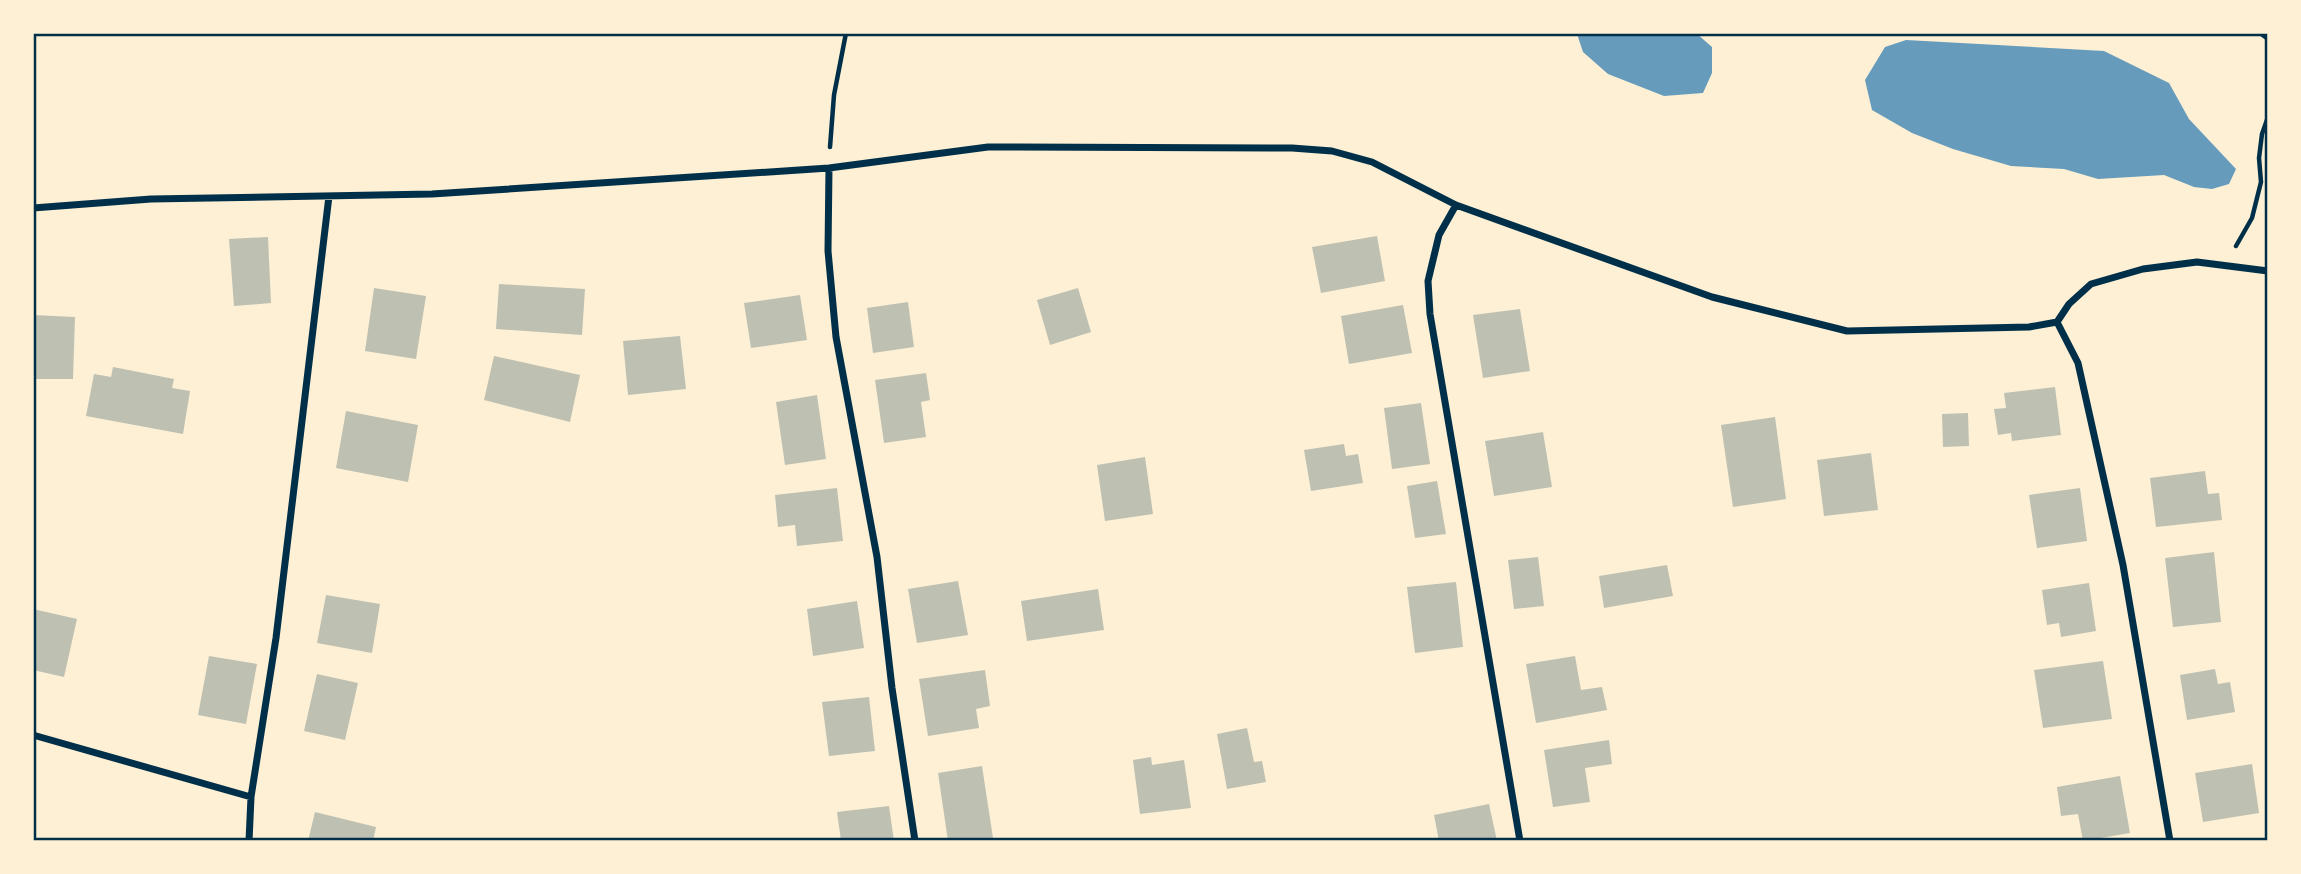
<svg xmlns="http://www.w3.org/2000/svg" width="2301" height="874" viewBox="0 0 2301 874" font-family="Arial,sans-serif">
<rect width="100%" height="100%" fill="#fdf0d5"/>
<path fill="#669bbc" d="M 1579,33 L 1696,33 L 1712,47 L 1712,73 L 1703,93 L 1664,96 L 1608,74 L 1583,52 L 1578,37 Z
M 1906,40 L 2104,51 L 2169,83 L 2189,119 L 2236,169 L 2229,184 L 2212,189 L 2194,187 L 2164,175 L 2098,179 L 2064,169 L 2011,166 L 1953,149 L 1912,133 L 1872,110 L 1865,80 L 1885,47 Z"/>
<path fill="#bec0b2" d="M 1377,236 L 1385,281 L 1321,293 L 1312,247 Z
M 268,237 L 271,303 L 234,306 L 229,239 Z
M 499,284 L 585,289 L 582,335 L 496,329 Z
M 374,288 L 426,296 L 416,359 L 365,351 Z
M 1078,288 L 1091,332 L 1050,345 L 1037,300 Z
M 800,295 L 807,340 L 751,348 L 744,303 Z
M 908,302 L 914,347 L 873,353 L 867,308 Z
M 1403,305 L 1412,353 L 1349,364 L 1341,316 Z
M 1520,309 L 1530,371 L 1483,378 L 1473,315 Z
M 33,315 L 75,317 L 73,379 L 33,379 Z
M 680,336 L 686,389 L 628,395 L 623,341 Z
M 494,356 L 580,375 L 570,422 L 484,400 Z
M 113,367 L 174,379 L 172,388 L 190,391 L 183,434 L 86,416 L 94,374 L 111,377 Z
M 926,373 L 930,400 L 921,402 L 926,437 L 884,443 L 875,380 Z
M 2055,387 L 2061,435 L 2012,441 L 2011,433 L 1998,435 L 1994,409 L 2006,408 L 2004,393 Z
M 817,395 L 826,459 L 785,465 L 776,402 Z
M 1421,403 L 1430,464 L 1392,469 L 1384,408 Z
M 346,411 L 418,425 L 408,482 L 336,468 Z
M 1968,413 L 1969,446 L 1943,447 L 1942,414 Z
M 1775,417 L 1786,499 L 1733,507 L 1721,425 Z
M 1543,432 L 1552,487 L 1494,496 L 1485,441 Z
M 1344,444 L 1346,456 L 1358,454 L 1363,483 L 1311,491 L 1304,450 Z
M 1871,453 L 1878,510 L 1824,516 L 1817,460 Z
M 1145,457 L 1153,514 L 1105,521 L 1097,465 Z
M 2205,471 L 2208,494 L 2219,493 L 2222,520 L 2156,527 L 2150,478 Z
M 1437,481 L 1446,534 L 1415,538 L 1407,486 Z
M 837,488 L 843,541 L 797,546 L 795,525 L 778,527 L 775,495 Z
M 2080,488 L 2087,541 L 2037,548 L 2029,495 Z
M 2214,552 L 2221,622 L 2173,627 L 2165,558 Z
M 1538,557 L 1544,606 L 1514,609 L 1508,560 Z
M 1667,565 L 1673,596 L 1604,608 L 1599,576 Z
M 958,581 L 968,635 L 917,643 L 908,589 Z
M 1456,582 L 1463,647 L 1415,653 L 1407,587 Z
M 2089,583 L 2096,631 L 2061,637 L 2059,623 L 2047,625 L 2042,590 Z
M 1098,589 L 1104,630 L 1027,641 L 1021,601 Z
M 326,595 L 380,604 L 372,653 L 317,643 Z
M 857,601 L 864,648 L 813,656 L 807,609 Z
M 33,609 L 77,619 L 64,677 L 33,670 Z
M 209,656 L 257,664 L 246,724 L 198,715 Z
M 1575,656 L 1581,690 L 1602,687 L 1607,710 L 1536,723 L 1526,664 Z
M 2103,661 L 2112,719 L 2043,728 L 2034,670 Z
M 2215,669 L 2218,684 L 2230,682 L 2235,712 L 2187,720 L 2180,675 Z
M 985,670 L 990,706 L 976,709 L 979,728 L 928,736 L 919,679 Z
M 317,674 L 358,683 L 345,740 L 304,731 Z
M 869,697 L 875,751 L 829,756 L 822,702 Z
M 1247,728 L 1254,762 L 1262,761 L 1266,782 L 1227,789 L 1217,734 Z
M 1609,740 L 1612,764 L 1585,768 L 1590,802 L 1553,807 L 1544,750 Z
M 1151,757 L 1152,765 L 1184,760 L 1191,808 L 1140,814 L 1133,760 Z
M 2252,764 L 2259,813 L 2203,822 L 2195,773 Z
M 982,766 L 993,838 L 972,841 L 948,841 L 938,773 Z
M 2120,776 L 2130,833 L 2083,841 L 2078,814 L 2061,816 L 2057,787 Z
M 1489,804 L 1497,841 L 1439,841 L 1434,815 Z
M 889,806 L 894,841 L 841,841 L 837,812 Z
M 315,812 L 376,827 L 373,841 L 308,841 Z"/>
<g fill="none" stroke-linecap="round" stroke-linejoin="round">
<path stroke="#003049" stroke-width="4.5" d="M 2260,33 L 2268,39
M 830,147 L 834,95 L 846,33
M 2236,246 L 2252,218 L 2261,182 L 2259,158 L 2262,134 L 2268,117"/>
<path stroke="#003049" stroke-width="7" d="M 829,168 L 828,251 L 836,337 L 877,557 L 892,688 L 915,841
M 1456,205 L 1439,235 L 1428,281 L 1430,314 L 1520,841
M 33,208 L 151,199 L 432,194 L 829,168 L 988,147 L 1292,148 L 1332,151 L 1372,162 L 1456,205 L 1712,297 L 1847,331 L 2029,327 L 2057,322 L 2069,304 L 2091,284 L 2143,269 L 2197,262 L 2268,271
M 2057,322 L 2078,363 L 2123,565 L 2170,841
M 33,735 L 251,797
M 249,841 L 251,797 L 276,638 L 329,196"/>
</g>
<rect width="2301" height="874" fill="none" stroke="#fdf0d5" stroke-width="70"/>
<rect x="35" y="35" width="2231" height="804" fill="none" stroke="#003049" stroke-width="2.5"/>
</svg>
